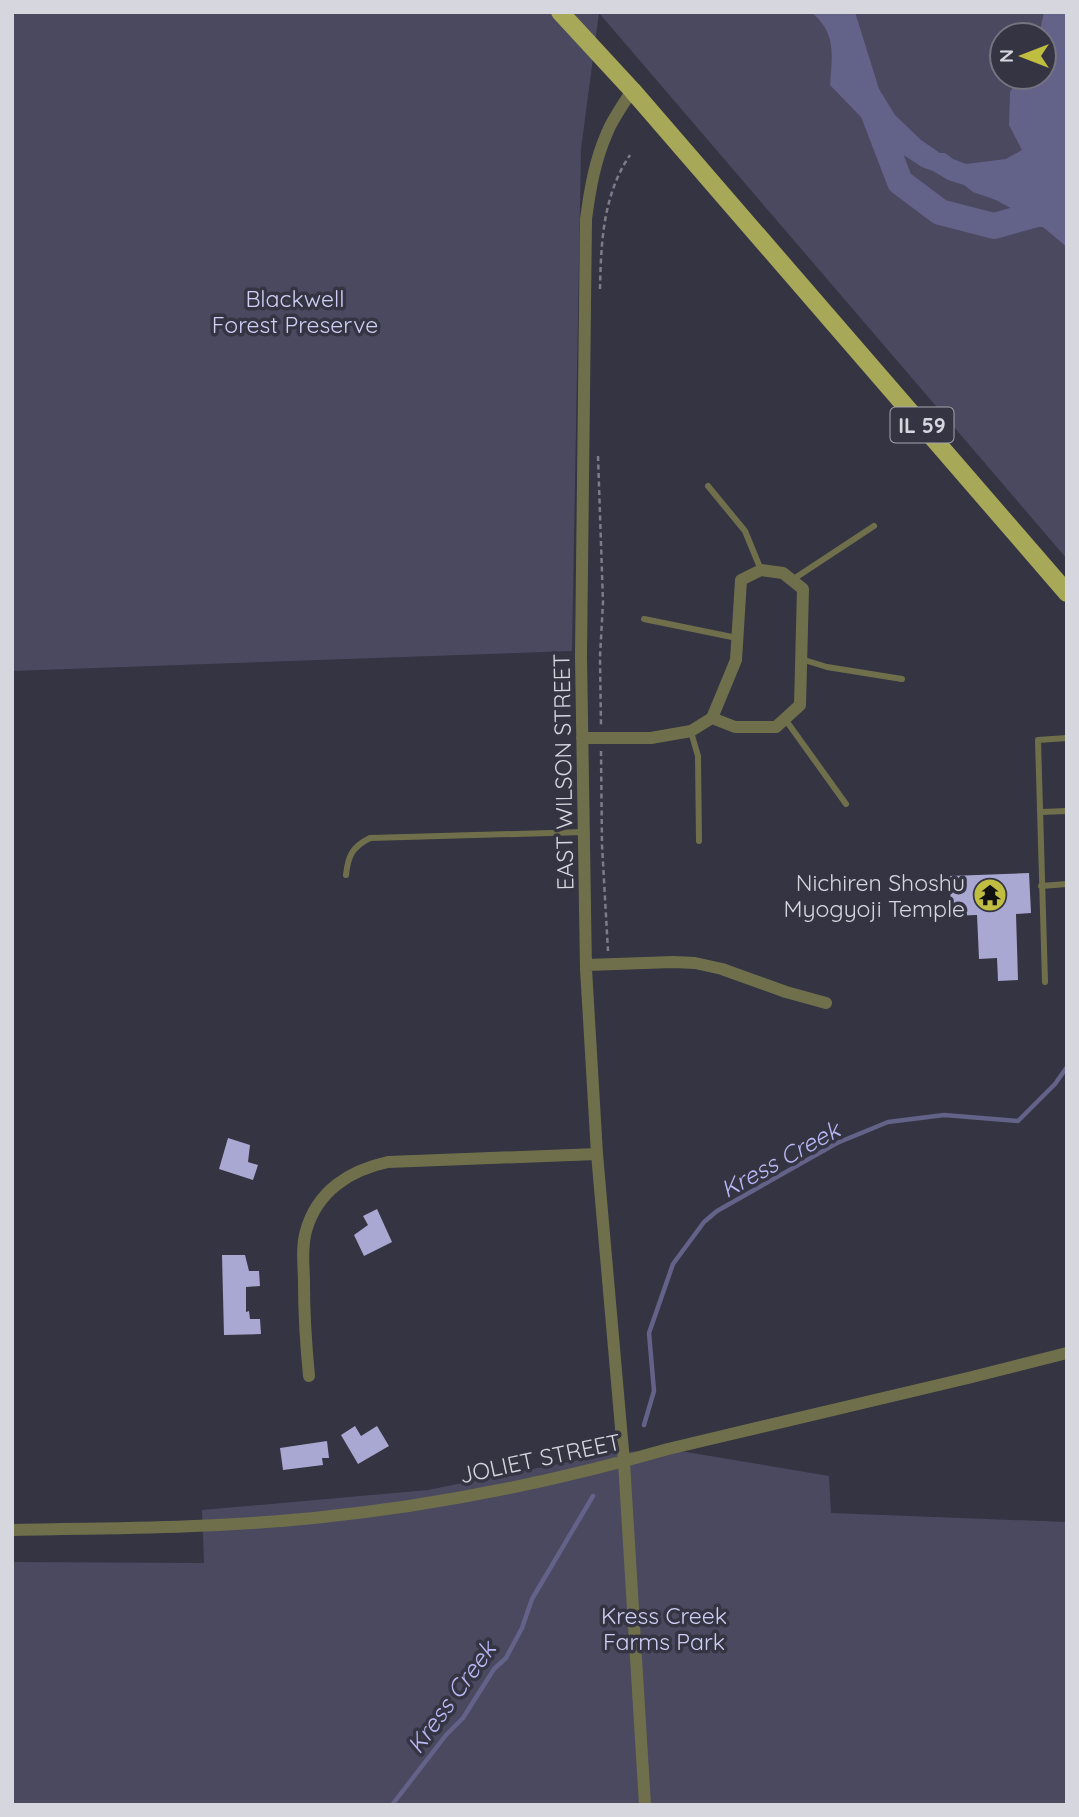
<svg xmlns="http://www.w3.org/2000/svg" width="1079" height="1817" viewBox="0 0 1079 1817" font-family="Quicksand,sans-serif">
<rect width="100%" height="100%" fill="#343442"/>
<path fill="#4a4960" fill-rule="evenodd" d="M 12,12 L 1067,12 L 1067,559 L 599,13 L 581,149 L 572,651 L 12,671 ZM 1002,35 L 1044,35 L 1044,77 L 1002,77 Z
M 668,1449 L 829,1476 L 831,1513 L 1067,1522 L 1067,1805 L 12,1805 L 12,1562 L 204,1563 L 202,1510 L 428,1490 L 613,1453 Z"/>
<path fill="#636288" d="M 811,12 L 855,12 L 879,89 L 895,115 L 921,140 L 940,153 L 945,153 L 953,159 L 966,164 L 1006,159 L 1022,150 L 1009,125 L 1010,92 L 1020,77 L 1044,77 L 1044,35 L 1039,35 L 1044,12 L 1067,12 L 1065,86 L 1067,89 L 1067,247 L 1038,223 L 996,200 L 973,192 L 964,185 L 948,180 L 933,171 L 922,167 L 888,145 L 830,85 C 832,55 837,33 811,12 Z"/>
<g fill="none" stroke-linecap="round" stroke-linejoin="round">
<path stroke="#636288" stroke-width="4.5" d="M 644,1425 L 654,1391 L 649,1333 L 673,1264 L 704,1222 L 717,1211 L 837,1143 L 888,1122 L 944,1115 L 1018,1121 L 1055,1084 L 1067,1067
M 392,1805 L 446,1735 L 463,1718 L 494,1669 L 506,1658 L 522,1628 L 532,1599 L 593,1496"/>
<path stroke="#636288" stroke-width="26" d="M 872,109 L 900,182 L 940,212 L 994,226 L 1037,214 L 1057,214 L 1067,221"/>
</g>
<path fill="#a9a8d2" d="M 1029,873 L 1031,913 L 1016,914 L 1018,980 L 998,981 L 997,958 L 979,959 L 977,915 L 951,916 L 950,876 Z
M 228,1138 L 250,1145 L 248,1162 L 258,1165 L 253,1180 L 219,1169 Z
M 377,1209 L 392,1242 L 364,1256 L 354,1235 L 368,1225 L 363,1216 Z
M 222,1255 L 245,1255 L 249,1271 L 259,1271 L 260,1286 L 246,1287 L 246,1312 L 249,1311 L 250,1319 L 260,1319 L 261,1334 L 224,1335 Z
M 355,1426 L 361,1436 L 377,1426 L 389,1446 L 358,1464 L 341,1435 Z
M 327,1441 L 329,1458 L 322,1458 L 323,1465 L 283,1470 L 280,1448 Z"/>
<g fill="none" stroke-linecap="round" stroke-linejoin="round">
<path stroke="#7d7d89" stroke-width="2.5" stroke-dasharray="5 3.5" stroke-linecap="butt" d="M 600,289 C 601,242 603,195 630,155
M 598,456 L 603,602 L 600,657 L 601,726
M 601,751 L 602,845 L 608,951"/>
<path stroke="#6f704b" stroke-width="6" d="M 708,486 L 745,531 L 761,570
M 792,580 L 874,526
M 644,619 L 737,638
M 801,659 L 827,667 L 902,679
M 785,719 L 846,804
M 691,732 L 698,756 L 699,841
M 1041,812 L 1067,811
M 346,875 C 348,856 352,847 370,838 L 584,832
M 1041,886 L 1067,884
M 1045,982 L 1038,740 L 1067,738"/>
<path stroke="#6f704b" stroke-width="12" d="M 632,90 C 624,104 613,118 607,133 C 595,160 590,189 586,219 L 581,656 L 586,969 L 597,1154 L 624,1462 L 645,1805
M 761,570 L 783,573 L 803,589 L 800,705 L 776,727 L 735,727 L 712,718 L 736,660 L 741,580 Z
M 582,738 L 651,738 L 691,731 L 712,718
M 587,965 L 673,962 L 695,963 L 722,969 L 786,992 L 826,1003
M 309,1376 C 306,1345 304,1315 304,1284 C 304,1267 301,1248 306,1231 C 317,1191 350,1170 388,1162 L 597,1154
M 12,1530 C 113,1528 214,1528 314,1518 C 434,1506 553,1482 668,1449 L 968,1378 L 1067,1353"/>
<path stroke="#a8a859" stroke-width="18" d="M 560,12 L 632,90 L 1067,593"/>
</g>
<defs>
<symbol id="temple-disc" viewBox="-11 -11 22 22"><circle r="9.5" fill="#c0be41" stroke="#343442"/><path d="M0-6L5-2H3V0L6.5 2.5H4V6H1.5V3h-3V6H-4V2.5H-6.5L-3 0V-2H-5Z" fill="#111"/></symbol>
</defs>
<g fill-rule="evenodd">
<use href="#temple-disc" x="971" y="876" width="38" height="38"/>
</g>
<g text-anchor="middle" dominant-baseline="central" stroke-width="7" stroke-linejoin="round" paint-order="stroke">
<rect fill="#343442" stroke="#a5a5b0" stroke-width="2" x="890.5" y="407.5" width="63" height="35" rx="5"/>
<g font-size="21" font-weight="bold" fill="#d6d6df">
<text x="922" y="425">IL 59</text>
</g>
<g font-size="23" fill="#cfcff6" stroke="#343442">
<text x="295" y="298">Blackwell<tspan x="295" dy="26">Forest Preserve</tspan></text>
<text x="664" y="1615">Kress Creek<tspan x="664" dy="26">Farms Park</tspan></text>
</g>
<g font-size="23" fill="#d6d6df" stroke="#343442">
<text transform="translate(563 772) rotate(-91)">EAST WILSON STREET</text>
<text transform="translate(540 1458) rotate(-12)">JOLIET STREET</text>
</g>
<g font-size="23" fill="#d6d6df" stroke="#343442" text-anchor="end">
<text x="965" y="882">Nichiren Shoshu<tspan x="965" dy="26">Myogyoji Temple</tspan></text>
</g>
<g font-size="24" font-style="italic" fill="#bab9f8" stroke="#343442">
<text transform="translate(780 1159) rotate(-29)">Kress Creek</text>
<text transform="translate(451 1697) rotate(-54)">Kress Creek</text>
</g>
</g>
<rect width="1079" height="1817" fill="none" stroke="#d6d6df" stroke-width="28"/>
<g transform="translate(1023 56) rotate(270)"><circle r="33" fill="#343442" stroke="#757581" stroke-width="2"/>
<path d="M0-5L12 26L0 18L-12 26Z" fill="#c0be41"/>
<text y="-10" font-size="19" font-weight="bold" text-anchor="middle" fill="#d6d6df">N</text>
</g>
</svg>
